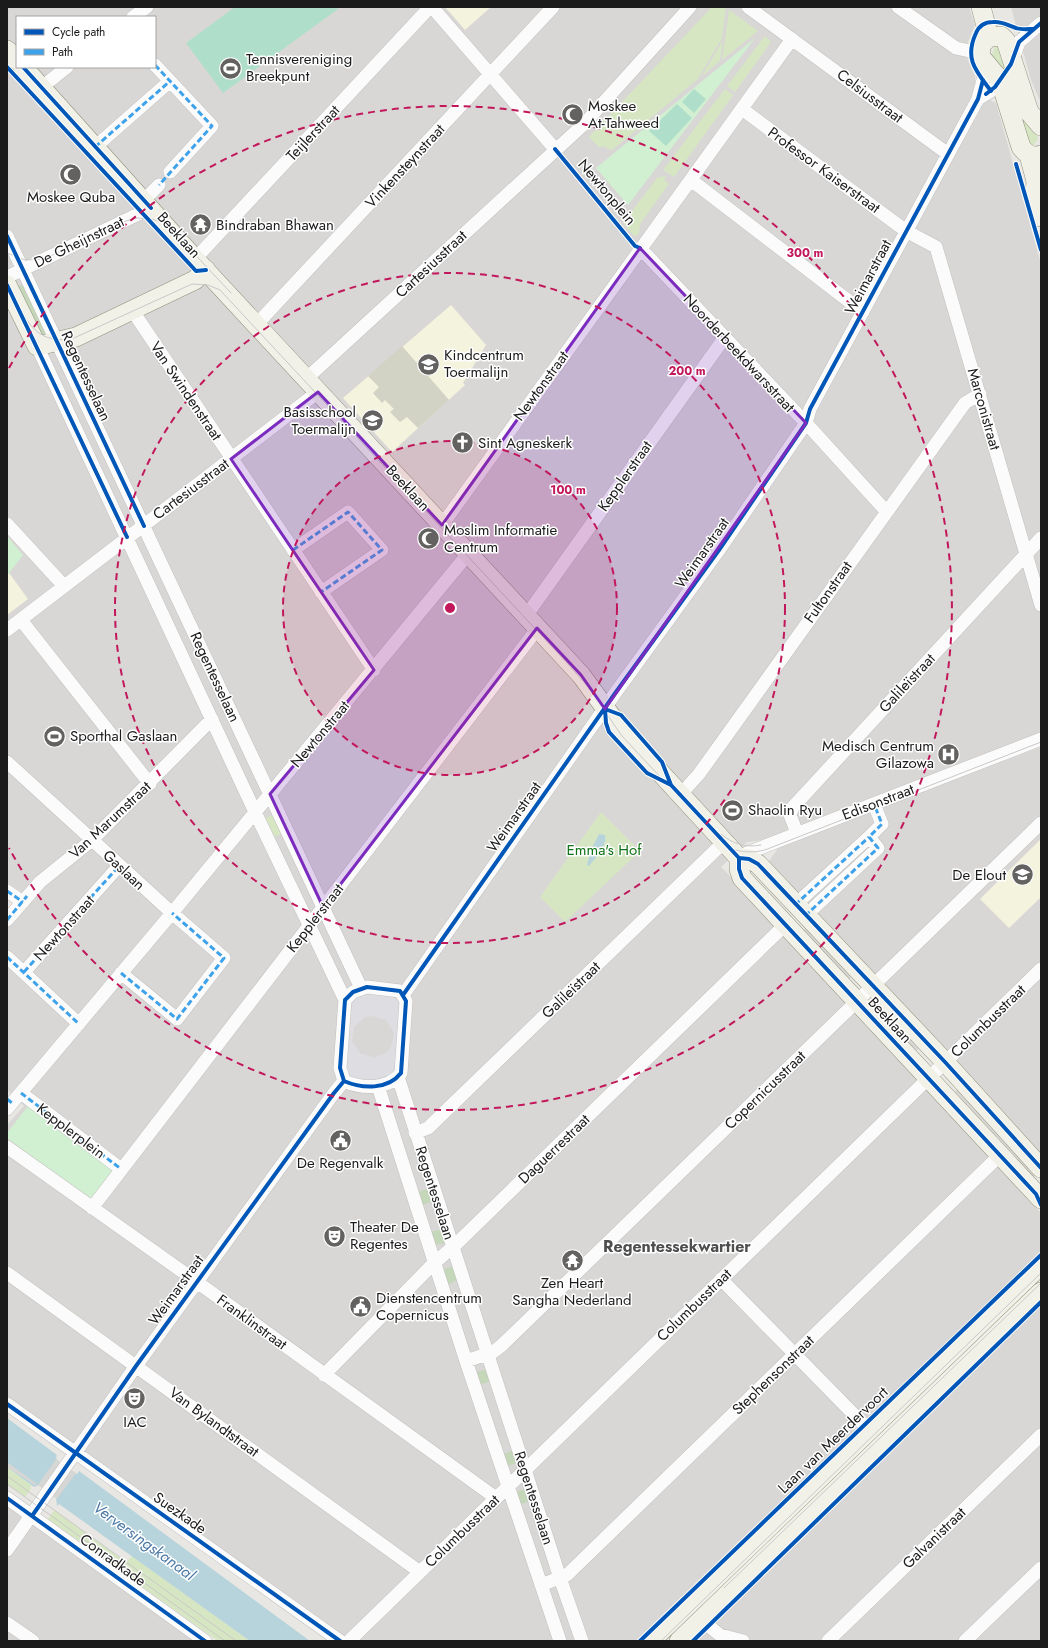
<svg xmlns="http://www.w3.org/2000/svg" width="1048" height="1648" viewBox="0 0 1048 1648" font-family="Jost,sans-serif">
<rect width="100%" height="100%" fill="#e9e7e3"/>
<path fill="#d8d7d5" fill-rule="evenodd" d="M 7,7 L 969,7 L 975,25 L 966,47 L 967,58 L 975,76 L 975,87 L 990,100 L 996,103 L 1041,264 L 1041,733 L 779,838 L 747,842 L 721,867 L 749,895 L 1041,1213 L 1041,1252 L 864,1426 L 640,1641 L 351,1641 L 7,1397 L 7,1125 L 24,1106 L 7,1090 L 7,929 L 30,898 L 7,882 ZM 17,17 L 155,17 L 155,67 L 17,67 Z
M 1011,7 L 1041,7 L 1041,103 L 1031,80 Z
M 1041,747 L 1041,1158 L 769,861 L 781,844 Z
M 809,925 L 854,974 L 846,982 L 801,933 Z
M 885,1007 L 922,1046 L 913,1054 L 876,1015 Z
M 960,1087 L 1039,1171 L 1030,1179 L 952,1095 Z
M 1041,1305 L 1041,1641 L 698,1641 L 709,1627 Z
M 7,1506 L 195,1641 L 7,1641 Z"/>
<path fill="#f4f3dd" d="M 445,7 L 491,7 L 465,30 Z
M 451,305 L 486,345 L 463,383 L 465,385 L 392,452 L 343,398 Z
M 7,570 L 28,599 L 7,615 Z
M 1041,839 L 1041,897 L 1009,928 L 980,899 Z"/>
<path fill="#d2d2c5" d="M 402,346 L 449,400 L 418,428 L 407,417 L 400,422 L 390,412 L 394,409 L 385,400 L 382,403 L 373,393 L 379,387 L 368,376 Z"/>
<path fill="#d6e6c2" d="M 712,7 L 726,8 L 722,38 L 698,79 L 612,150 L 602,146 L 600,148 L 589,137 Z
M 729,10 L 758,31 L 722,60 L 729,11 Z
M 765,36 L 771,42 L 735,92 L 727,86 Z
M 723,40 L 720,61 L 702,76 Z
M 997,46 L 1000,47 L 1009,63 L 1003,73 L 992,55 L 994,48 Z
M 725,89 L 733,95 L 674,177 L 663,170 Z
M 1015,110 L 1036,132 L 1038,139 L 1034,145 L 1029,145 Z
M 665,176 L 666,177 L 664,180 L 669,184 L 640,224 L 639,233 L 635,237 L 623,223 L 657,178 Z
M 601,812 L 640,851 L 565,922 L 540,897 Z
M 273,815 L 284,833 L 272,838 L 265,818 Z
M 7,1467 L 31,1485 L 31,1489 L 25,1497 L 7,1484 Z
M 54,1510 L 126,1562 L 132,1556 L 250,1641 L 218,1641 L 48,1519 Z"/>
<path fill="#c4d7b9" d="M 26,283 L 49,334 L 44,335 L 33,328 L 13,289 Z
M 429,1188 L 434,1201 L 422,1205 L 418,1192 Z
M 443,1229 L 446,1243 L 434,1245 L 430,1232 Z
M 454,1266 L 459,1279 L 447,1285 L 442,1270 Z
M 488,1369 L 492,1381 L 481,1384 L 477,1372 Z
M 515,1450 L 519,1462 L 507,1466 L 503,1454 Z
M 528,1488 L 531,1501 L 521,1504 L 516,1492 Z"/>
<path fill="#d1efd1" d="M 755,38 L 628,205 L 596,168 Z
M 7,536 L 23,555 L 7,576 Z
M 28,1106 L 113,1170 L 90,1200 L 7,1138 L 7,1133 Z"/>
<path fill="#afdfcb" d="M 235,7 L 336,7 L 338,9 L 223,93 L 186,43 Z
M 694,89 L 706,99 L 694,113 L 682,102 Z
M 677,104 L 692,118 L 666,146 L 649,131 Z"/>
<path fill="#dedde2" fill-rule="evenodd" d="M 360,993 L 391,995 L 400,1002 L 398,1068 L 384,1081 L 357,1079 L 350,1076 L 346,1071 L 349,1004 ZM 372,1016 L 386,1020 L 394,1033 L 391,1047 L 387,1052 L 374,1058 L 360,1053 L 352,1041 L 354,1027 L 365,1017 Z"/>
<path fill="#b7d4dc" d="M 599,834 L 605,835 C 607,848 596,857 589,866 L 587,865 L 591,850 Z
M 7,1418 L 57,1455 L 56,1458 L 58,1461 L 74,1473 L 77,1474 L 79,1471 L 310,1641 L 250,1641 L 59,1504 L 57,1506 L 56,1498 L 39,1485 L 34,1487 L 7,1467 Z"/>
<path fill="#d6d6d4" d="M 56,1459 L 76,1473 L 57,1499 L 38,1485 Z
M 7,1462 L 37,1484 L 36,1486 L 7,1467 Z"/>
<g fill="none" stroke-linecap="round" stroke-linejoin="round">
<defs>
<path id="street" d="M 432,7 L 555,149
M 748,7 L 948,154
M 898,7 L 956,48 L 979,53
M 133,17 L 147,7
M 1013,59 L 1019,42 L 1041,23
M 155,65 L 212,126 L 170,172
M 42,87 L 67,67
M 978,99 L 991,91 L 1000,80
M 742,109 L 906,231 L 936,247 L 1041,605
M 95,147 L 169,82
M 691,180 L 863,312
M 144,200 L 159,185
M 7,236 L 361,988
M 640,248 L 806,423 L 886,511
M 195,259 L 430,7
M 7,277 L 151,208
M 132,310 L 374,670
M 256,325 L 553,7
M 37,346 L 255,812 L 345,1000
M 306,379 L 583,125 L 690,7
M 7,524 L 64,586
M 442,525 L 792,39
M 293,550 L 348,512 L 382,550 L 321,592
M 526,616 L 725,337
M 21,620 L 150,784
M 7,630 L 318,392
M 7,762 L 172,913 L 224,958 L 177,1019 L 121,973
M 680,795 L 699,774 L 965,403 L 980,394
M 797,833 L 790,815 L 793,807 L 1041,538
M 739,858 L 747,853 L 1041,739
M 7,891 L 23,902
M 795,905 L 869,837
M 805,916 L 878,848 L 869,837 L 882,824 L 874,804
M 7,920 L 40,882 L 92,840 L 212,719
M 7,957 L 79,1024
M 24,972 L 119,866
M 367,987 L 400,991 L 406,1001 L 401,1073 C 388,1090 362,1089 344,1081 L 340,1068 L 345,1000 L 353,992 Z
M 403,995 L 616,692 L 719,550 L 806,423 L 810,409 L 978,99 L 983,80 L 989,66
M 398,1077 L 560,1578 L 582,1641
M 378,1086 L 466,1361 L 560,1641
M 21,1093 L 121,1169
M 7,1109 L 172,913 L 468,554
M 415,1133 L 428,1128 L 724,842
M 7,1147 L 197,1282 L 496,1498
M 92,1208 L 538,628
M 7,1273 L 420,1572
M 721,1279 L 870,1431
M 466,1361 L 493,1352 L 501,1346 L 1041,823
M 324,1375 L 434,1263 L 453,1247 L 785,925
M 7,1404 L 340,1641
M 7,1498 L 205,1641
M 7,1550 L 136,1366 L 334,1093 L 344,1081
M 541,1585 L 567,1575 L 572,1570 L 999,1156
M 701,1620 L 720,1635 L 743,1641
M 7,1623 L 33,1641
M 349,1641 L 1041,969
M 828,1641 L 1041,1435
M 965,1641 L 1041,1568"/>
<path id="secondary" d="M 981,7 L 989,37
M 7,50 L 17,60
M 23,67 L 195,259 L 581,675 L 622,731 L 739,858 L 739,869 L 742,878 L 1041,1199
M 1041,126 L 1029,112 L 1006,41 L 1001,36 L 989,37 L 981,45 L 980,56 L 1000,80 L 1021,147 C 1026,154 1032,158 1041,155
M 1029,155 L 1036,181 L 1035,194 L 1041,217
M 7,285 L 37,346 L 76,337 L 195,280 L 206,270
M 739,858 L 749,859 L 758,864 L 945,1062 L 1041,1168
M 651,1641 L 1041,1265
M 679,1641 L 1041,1292"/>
</defs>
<use href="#street" stroke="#c2c1bf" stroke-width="14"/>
<use href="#secondary" stroke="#90917d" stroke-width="20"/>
<use href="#street" stroke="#fcfbfb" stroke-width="13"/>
<use href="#secondary" stroke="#f1f1e8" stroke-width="19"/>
<path stroke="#c9c8c8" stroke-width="1" d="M 7,253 L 25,260 L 44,259 L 126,221 L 137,218 L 152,219 L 165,224 L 175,233 L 231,293
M 7,280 C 22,311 31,348 74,338 L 192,284 L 208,285 L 220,290 L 568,664 L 588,687 L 622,736 L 720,841 C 733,852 748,854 765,850 L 1041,742
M 721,834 C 733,844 745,848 761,845
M 7,1476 L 236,1641
M 7,1484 L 225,1641
M 724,1588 L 1041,1283
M 661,1641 L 1041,1273"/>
<path stroke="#3da2ea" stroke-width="3" stroke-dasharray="6 3" stroke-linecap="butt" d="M 155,65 L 212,126 L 159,185
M 95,147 L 169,82
M 293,550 L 348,512 L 382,550 L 321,592
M 7,891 L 23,902
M 795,905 L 869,837
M 805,916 L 878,848 L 869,837 L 882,824 L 874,804
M 7,920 L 27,896
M 7,957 L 79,1024
M 24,972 L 119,866
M 121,973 L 177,1019 L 224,958 L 172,913
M 21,1093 L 121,1169
M 7,1099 L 12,1103"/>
<defs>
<path id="cycleway" d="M 7,67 L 196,271 L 206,270
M 23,67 L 151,208
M 991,91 C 976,71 964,59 976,33 C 979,26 985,22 993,22 C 1002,21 1007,25 1016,28 C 1021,30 1028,29 1034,29
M 986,94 L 995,87 L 1011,64 L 1019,42 L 1041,23
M 555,149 L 635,246 L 640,248
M 1016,164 L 1041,250
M 7,236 L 144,526
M 7,285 L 127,537
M 605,709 L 621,715 L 662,762 L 671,785 L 739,858 L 739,869 L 742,878 L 1036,1194 L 1041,1205
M 605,709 L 606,723 L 609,732 L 647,773 L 671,785
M 739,858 L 749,859 L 758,864 L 945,1062 L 1041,1168
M 367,987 L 400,991 L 406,1001 L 401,1073 C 388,1090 362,1089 344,1081 L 340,1068 L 345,1000 L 353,992 Z
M 403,995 L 616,692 L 719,550 L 806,423 L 810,409 L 978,99 L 983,80
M 7,1404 L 340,1641
M 7,1498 L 205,1641
M 32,1516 L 136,1366 L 334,1093 L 344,1081
M 640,1641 L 1041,1255
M 693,1641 L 1041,1302"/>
</defs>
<use href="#cycleway" stroke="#fff" stroke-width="6"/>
<use href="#cycleway" stroke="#0057b8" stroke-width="4"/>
</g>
<path fill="#7b2cbf" fill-opacity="0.2" stroke="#7b2cbf" stroke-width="3" stroke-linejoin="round" d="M 640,248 L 806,423 L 605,709 L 581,675 L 537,628 L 323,907 L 270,794 L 374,670 L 231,459 L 318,392 L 442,525 Z"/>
<circle cx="450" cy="608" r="167" fill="#c2185b" fill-opacity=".12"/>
<g fill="none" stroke="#c2185b" stroke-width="2" stroke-dasharray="7 5">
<circle cx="450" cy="608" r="167"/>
<circle cx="450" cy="608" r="335"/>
<path d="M9 368A502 502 0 1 1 9 848"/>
</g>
<defs>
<symbol id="stadium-disc" viewBox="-11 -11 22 22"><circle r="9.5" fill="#636261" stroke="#fff"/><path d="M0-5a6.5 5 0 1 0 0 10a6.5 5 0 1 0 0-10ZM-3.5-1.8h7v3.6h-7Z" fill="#fff"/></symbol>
<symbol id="mosque-disc" viewBox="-11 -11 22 22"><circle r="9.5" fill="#636261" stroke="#fff"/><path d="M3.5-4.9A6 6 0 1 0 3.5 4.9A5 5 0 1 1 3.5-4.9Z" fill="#fff"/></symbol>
<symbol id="temple-disc" viewBox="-11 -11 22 22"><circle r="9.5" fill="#636261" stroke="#fff"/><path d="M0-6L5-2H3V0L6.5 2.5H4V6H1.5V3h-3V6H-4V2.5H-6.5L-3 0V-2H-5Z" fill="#fff"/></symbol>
<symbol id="school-disc" viewBox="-11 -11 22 22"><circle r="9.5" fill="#636261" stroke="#fff"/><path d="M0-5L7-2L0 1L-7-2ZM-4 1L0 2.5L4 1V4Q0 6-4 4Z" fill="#fff"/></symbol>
<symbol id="church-disc" viewBox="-11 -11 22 22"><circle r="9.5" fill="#636261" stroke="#fff"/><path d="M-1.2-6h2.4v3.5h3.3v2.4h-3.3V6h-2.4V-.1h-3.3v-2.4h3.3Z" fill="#fff"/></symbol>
<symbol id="hospital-disc" viewBox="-11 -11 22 22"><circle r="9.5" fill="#636261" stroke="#fff"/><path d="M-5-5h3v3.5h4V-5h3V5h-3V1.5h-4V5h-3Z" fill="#fff"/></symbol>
<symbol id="civic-disc" viewBox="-11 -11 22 22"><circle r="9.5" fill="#636261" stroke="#fff"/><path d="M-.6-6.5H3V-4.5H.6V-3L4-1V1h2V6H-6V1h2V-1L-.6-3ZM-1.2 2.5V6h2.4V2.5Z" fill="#fff"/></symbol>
<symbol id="theatre-disc" viewBox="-11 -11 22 22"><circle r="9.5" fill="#636261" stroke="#fff"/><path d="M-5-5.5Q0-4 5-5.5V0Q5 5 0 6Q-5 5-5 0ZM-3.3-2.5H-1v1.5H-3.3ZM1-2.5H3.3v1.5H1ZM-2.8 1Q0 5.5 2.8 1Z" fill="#fff"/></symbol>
</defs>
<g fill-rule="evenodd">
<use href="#stadium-disc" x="218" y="56" width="25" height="25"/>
<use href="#mosque-disc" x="560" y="102" width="25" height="25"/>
<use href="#mosque-disc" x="58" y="162" width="25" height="25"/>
<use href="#temple-disc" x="188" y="212" width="25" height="25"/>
<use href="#school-disc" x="416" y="352" width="25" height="25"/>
<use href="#school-disc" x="360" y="408" width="25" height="25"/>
<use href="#church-disc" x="450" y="430" width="25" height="25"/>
<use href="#mosque-disc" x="416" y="526" width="25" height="25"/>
<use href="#stadium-disc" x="42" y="724" width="25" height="25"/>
<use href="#hospital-disc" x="936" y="742" width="25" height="25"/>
<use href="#stadium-disc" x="720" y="798" width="25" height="25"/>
<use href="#school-disc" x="1010" y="862" width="25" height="25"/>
<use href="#civic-disc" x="328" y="1128" width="25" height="25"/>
<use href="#theatre-disc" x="322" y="1224" width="25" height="25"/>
<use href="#temple-disc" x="560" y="1248" width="25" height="25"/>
<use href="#civic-disc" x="348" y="1294" width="25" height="25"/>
<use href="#theatre-disc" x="122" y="1386" width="25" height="25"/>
</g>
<g text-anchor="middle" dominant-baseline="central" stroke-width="3" stroke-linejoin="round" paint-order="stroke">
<g font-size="15" fill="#1b1b1b" stroke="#fff" text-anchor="start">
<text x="246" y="59">Tennisvereniging<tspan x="246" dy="17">Breekpunt</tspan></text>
<text x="588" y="106">Moskee<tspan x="588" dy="17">At-Tahweed</tspan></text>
<text x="71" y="197" text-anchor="middle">Moskee Quba</text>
<text x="216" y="225">Bindraban Bhawan</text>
<text x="444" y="355">Kindcentrum<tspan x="444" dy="17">Toermalijn</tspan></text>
<text x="356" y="412" text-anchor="end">Basisschool<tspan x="356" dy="17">Toermalijn</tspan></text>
<text x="478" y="443">Sint Agneskerk</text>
<text x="444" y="530">Moslim Informatie<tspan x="444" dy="17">Centrum</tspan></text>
<text x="70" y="736">Sporthal Gaslaan</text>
<text x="934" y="746" text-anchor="end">Medisch Centrum<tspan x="934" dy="17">Gilazowa</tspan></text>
<text x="748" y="810">Shaolin Ryu</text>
<text x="1006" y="875" text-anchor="end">De Elout</text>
<text x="340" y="1163" text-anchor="middle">De Regenvalk</text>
<text x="350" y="1227">Theater De<tspan x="350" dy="17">Regentes</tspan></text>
<text x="572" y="1283" text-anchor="middle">Zen Heart<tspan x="572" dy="17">Sangha Nederland</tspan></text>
<text x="376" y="1298">Dienstencentrum<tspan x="376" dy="17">Copernicus</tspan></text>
<text x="135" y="1422" text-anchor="middle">IAC</text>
</g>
<g font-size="15" fill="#1b1b1b" stroke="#fff">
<text transform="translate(870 96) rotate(37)">Celsiusstraat</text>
<text transform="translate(313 133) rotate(-47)">Teijlerstraat</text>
<text transform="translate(405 166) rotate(-47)">Vinkensteynstraat</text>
<text transform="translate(824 170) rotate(36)">Professor Kaiserstraat</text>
<text transform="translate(607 192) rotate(50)">Newtonplein</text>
<text transform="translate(179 235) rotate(48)">Beeklaan</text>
<text transform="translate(79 242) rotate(-26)">De Gheijnstraat</text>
<text transform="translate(431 264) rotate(-43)">Cartesiusstraat</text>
<text transform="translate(868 277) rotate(-62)">Weimarstraat</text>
<text transform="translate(739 353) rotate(47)">Noorderbeekdwarsstraat</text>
<text transform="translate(86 376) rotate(65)">Regentesselaan</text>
<text transform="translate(541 386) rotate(-54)">Newtonstraat</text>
<text transform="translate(186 391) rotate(56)">Van Swindenstraat</text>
<text transform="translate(984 409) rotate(74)">Marconistraat</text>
<text transform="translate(625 476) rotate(-55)">Kepplerstraat</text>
<text transform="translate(408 488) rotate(47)">Beeklaan</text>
<text transform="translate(191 489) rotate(-37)">Cartesiusstraat</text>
<text transform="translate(702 553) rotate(-55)">Weimarstraat</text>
<text transform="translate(828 592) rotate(-55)">Fultonstraat</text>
<text transform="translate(215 677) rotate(65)">Regentesselaan</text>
<text transform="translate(907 683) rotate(-47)">Galileïstraat</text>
<text transform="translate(320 734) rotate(-50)">Newtonstraat</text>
<text transform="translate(878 802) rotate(-21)">Edisonstraat</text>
<text transform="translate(514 817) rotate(-55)">Weimarstraat</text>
<text transform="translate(110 820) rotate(-43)">Van Marumstraat</text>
<text transform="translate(124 870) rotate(43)">Gaslaan</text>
<text transform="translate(315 918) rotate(-52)">Kepplerstraat</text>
<text transform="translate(64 928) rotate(-48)">Newtonstraat</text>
<text transform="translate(571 990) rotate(-44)">Galileïstraat</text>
<text transform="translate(890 1020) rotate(47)">Beeklaan</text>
<text transform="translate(988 1021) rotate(-44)">Columbusstraat</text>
<text transform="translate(765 1090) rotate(-44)">Copernicusstraat</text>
<text transform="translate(71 1131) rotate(37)">Kepplerplein</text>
<text transform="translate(554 1149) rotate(-44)">Daguerrestraat</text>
<text transform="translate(435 1193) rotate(72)">Regentesselaan</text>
<text transform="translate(176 1290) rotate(-54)">Weimarstraat</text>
<text transform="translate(694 1305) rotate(-44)">Columbusstraat</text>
<text transform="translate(252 1322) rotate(36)">Franklinstraat</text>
<text transform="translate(773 1375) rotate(-44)">Stephensonstraat</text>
<text transform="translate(214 1422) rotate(36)">Van Bylandtstraat</text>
<text transform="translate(833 1440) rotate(-44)">Laan van Meerdervoort</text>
<text transform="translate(534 1498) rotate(72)">Regentesselaan</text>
<text transform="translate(180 1513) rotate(35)">Suezkade</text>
<text transform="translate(462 1531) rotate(-44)">Columbusstraat</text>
<text transform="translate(934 1538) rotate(-44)">Galvanistraat</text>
<text transform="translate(113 1560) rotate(36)">Conradkade</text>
</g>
<g font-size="15" fill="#0f7317" stroke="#fff">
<text x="604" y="850">Emma's Hof</text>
</g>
<g font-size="16" font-weight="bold" fill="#4e4e4e" stroke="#fff">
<text x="677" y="1246">Regentessekwartier</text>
</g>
<g font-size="16" font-style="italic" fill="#4c79a6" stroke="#fff">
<text transform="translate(144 1541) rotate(36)">Verversingskanaal</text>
</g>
</g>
<circle cx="450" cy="608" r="6" fill="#c2185b" stroke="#fff" stroke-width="2"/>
<g font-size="12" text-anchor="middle" font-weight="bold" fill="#c2185b" stroke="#fff" stroke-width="3" stroke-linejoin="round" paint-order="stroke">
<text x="805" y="257">300 m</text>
<text x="687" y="375">200 m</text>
<text x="568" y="494">100 m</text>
</g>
<rect width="1048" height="1648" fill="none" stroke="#1b1b1b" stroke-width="16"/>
<rect x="16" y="16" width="140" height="52" fill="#ffffff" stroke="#a4a4a4"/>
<rect x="24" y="29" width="20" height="6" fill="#0057b8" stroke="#a4a4a4"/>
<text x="52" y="36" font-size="12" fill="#1b1b1b">Cycle path</text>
<rect x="24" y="49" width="20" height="6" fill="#3da2ea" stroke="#a4a4a4"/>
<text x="52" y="56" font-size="12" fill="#1b1b1b">Path</text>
</svg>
